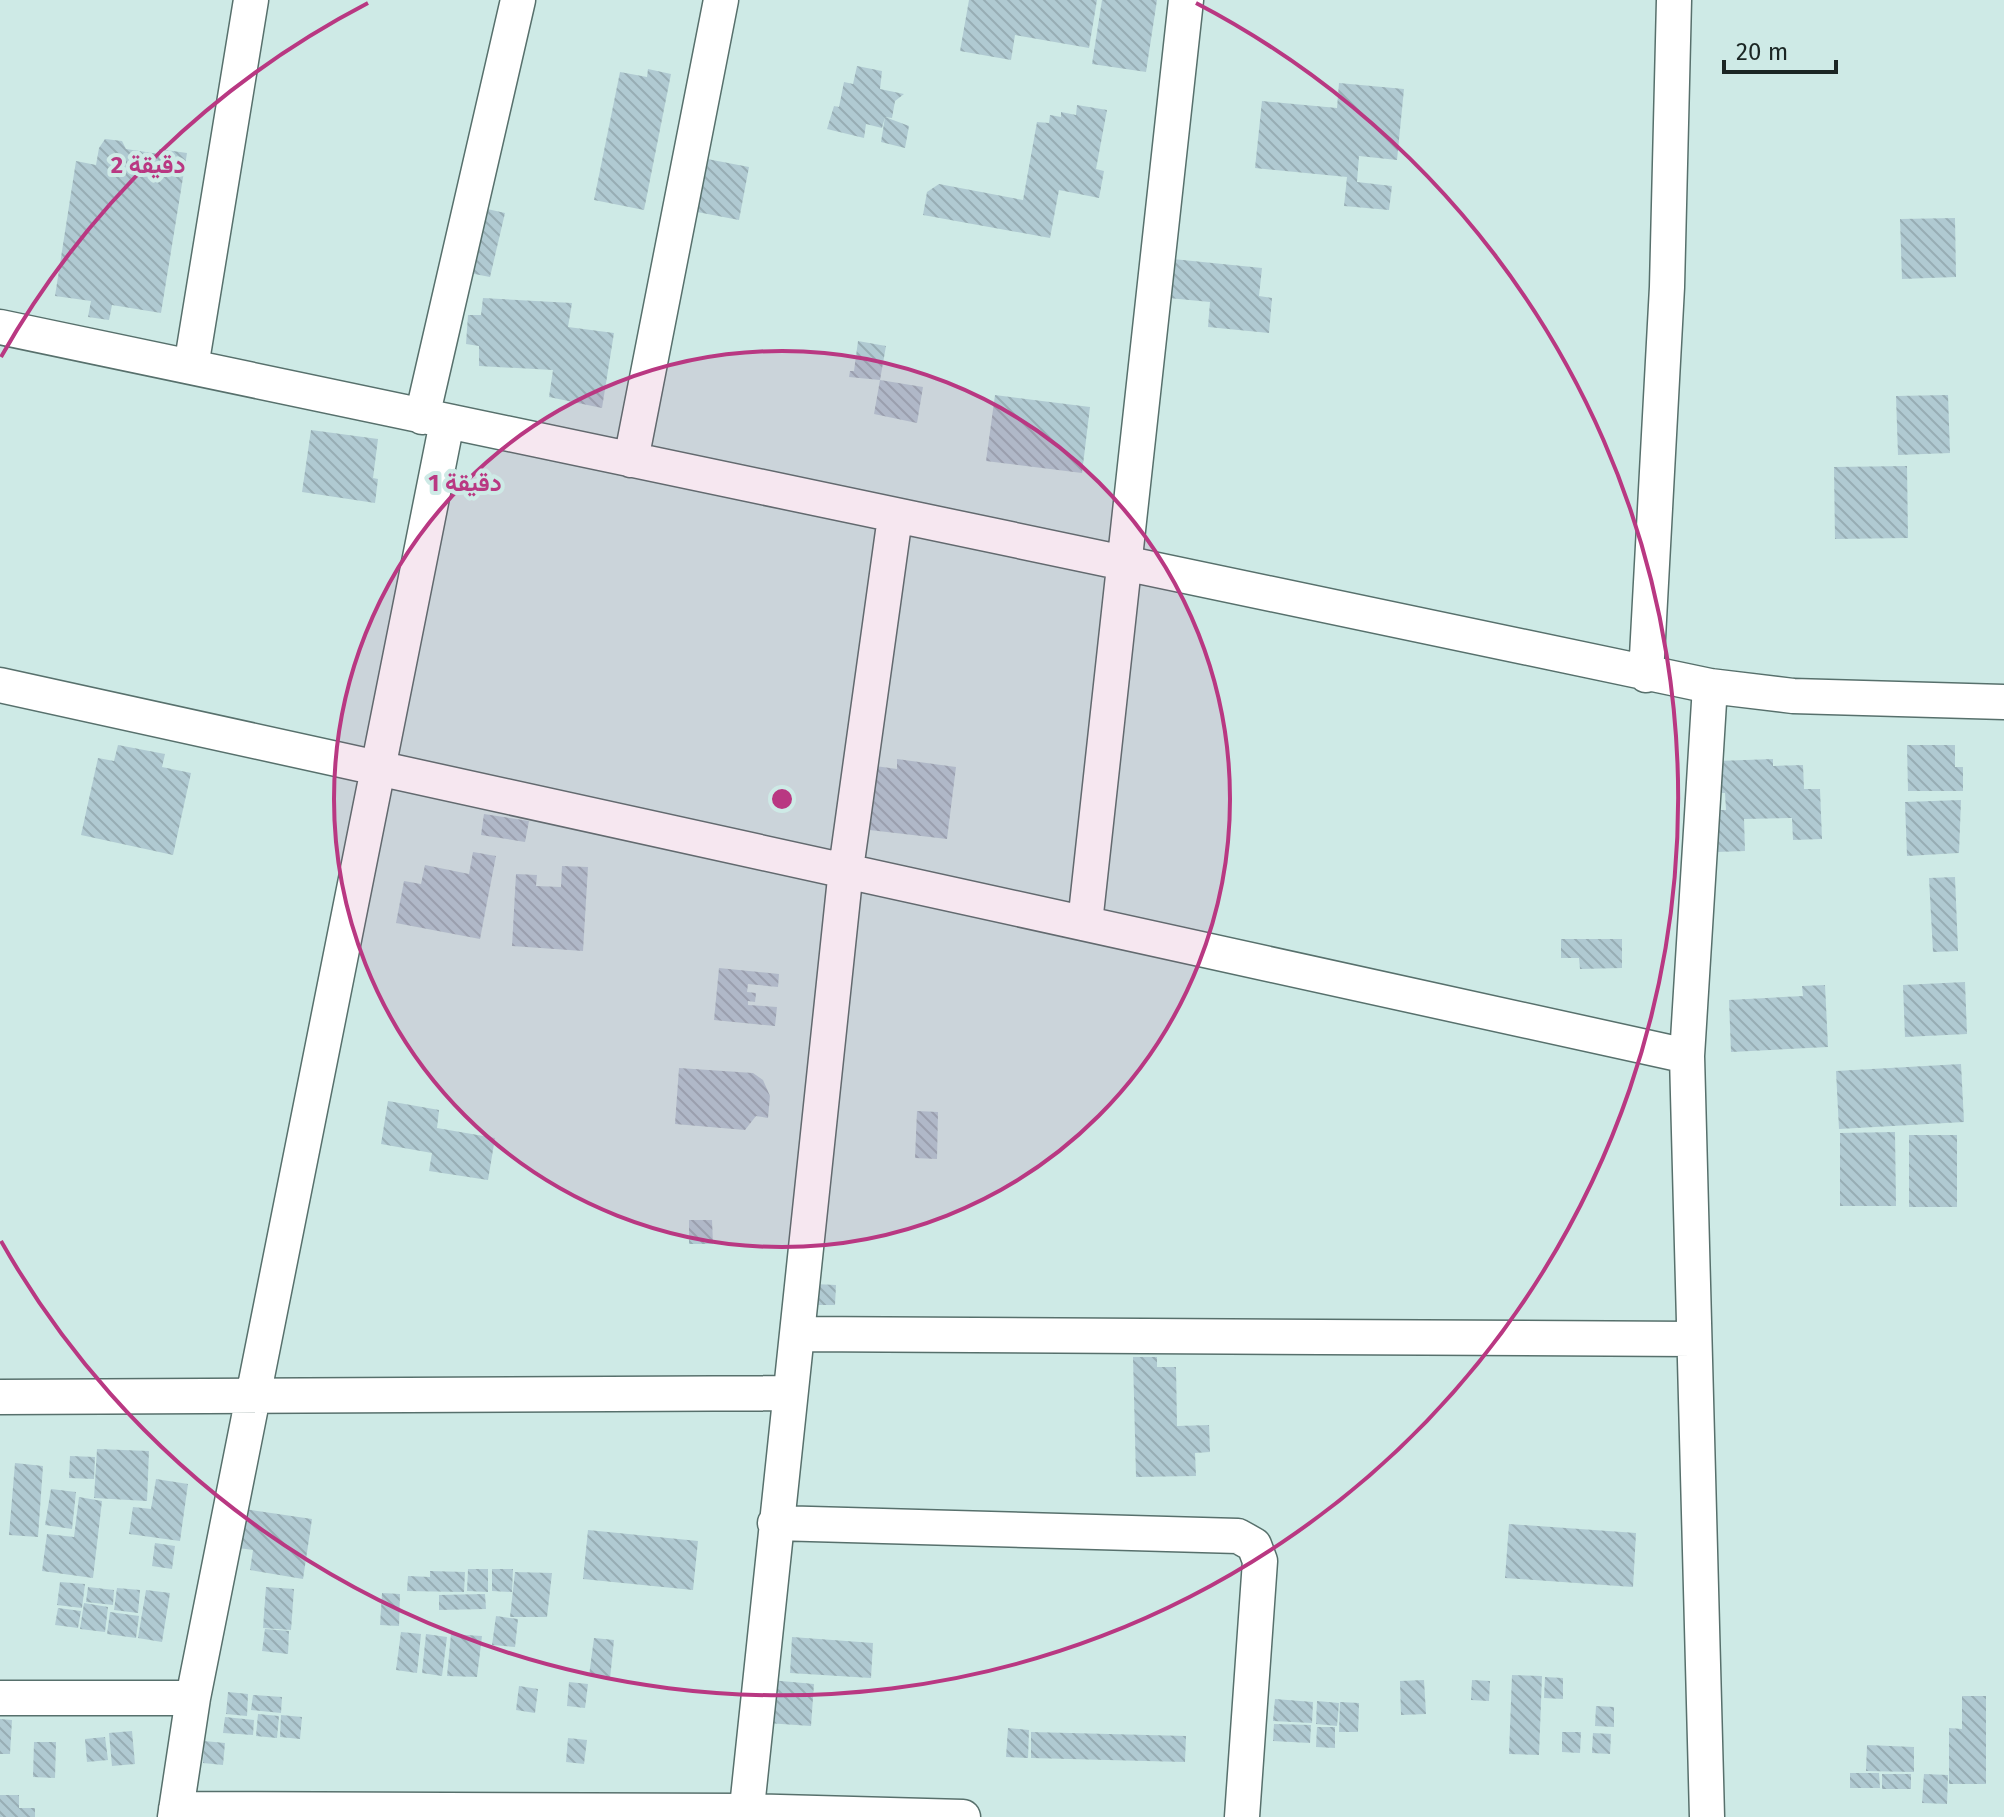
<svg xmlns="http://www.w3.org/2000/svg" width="2004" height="1817" viewBox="0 0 2004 1817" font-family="'Fira Sans',Vazirmatn,sans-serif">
<defs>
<pattern id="building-back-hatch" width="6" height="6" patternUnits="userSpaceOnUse" patternTransform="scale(2)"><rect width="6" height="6" fill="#b0cad2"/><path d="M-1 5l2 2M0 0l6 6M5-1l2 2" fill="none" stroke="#97adb4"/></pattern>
</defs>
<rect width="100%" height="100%" fill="#ceeae6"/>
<path fill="url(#building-back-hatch)" d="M 969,0 L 1097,0 L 1089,48 L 1015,35 L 1011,60 L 960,51 Z
M 1102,0 L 1157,0 L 1146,72 L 1092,64 Z
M 857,66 L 882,71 L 880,89 L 904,94 L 895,101 L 892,118 L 885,117 L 909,126 L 905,148 L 881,142 L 885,117 L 882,128 L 866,124 L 864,138 L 827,129 L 834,106 L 839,107 L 844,82 L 853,84 Z
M 648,69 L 671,74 L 644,210 L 594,200 L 620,72 L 647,77 Z
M 1339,83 L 1404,89 L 1397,160 L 1359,156 L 1357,182 L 1392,186 L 1389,210 L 1344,206 L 1347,177 L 1255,168 L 1262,101 L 1337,108 Z
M 1077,105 L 1107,110 L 1096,169 L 1104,171 L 1099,198 L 1059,190 L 1050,238 L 923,215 L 927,192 L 939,184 L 1023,200 L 1037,122 L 1049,123 L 1050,115 L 1061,117 L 1061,112 L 1076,115 Z
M 105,139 L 122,141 L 126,149 L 159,154 L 159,149 L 187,153 L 161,313 L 112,305 L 109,320 L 88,317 L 91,301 L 55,296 L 76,161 L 96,165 L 99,148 Z
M 702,158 L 749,167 L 739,220 L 692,211 Z
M 474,206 L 505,213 L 490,277 L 459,271 Z
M 1955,218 L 1956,277 L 1902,279 L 1900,219 Z
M 1163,258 L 1262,268 L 1259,296 L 1272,298 L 1269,333 L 1208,327 L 1210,302 L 1158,297 Z
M 483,298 L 572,303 L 568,327 L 614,333 L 602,408 L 549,397 L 553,370 L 479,366 L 479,346 L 466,344 L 468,315 L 481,315 Z
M 858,341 L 886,346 L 880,380 L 849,377 L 850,371 L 854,371 Z
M 880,380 L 923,387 L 917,423 L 874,414 Z
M 995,395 L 1090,407 L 1082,473 L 986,461 Z
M 1948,395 L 1950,453 L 1898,455 L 1896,396 Z
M 311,430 L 378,439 L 373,478 L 378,479 L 375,503 L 302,492 Z
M 1907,466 L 1908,538 L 1835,539 L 1834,467 Z
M 118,745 L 165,754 L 162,767 L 191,773 L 173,855 L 81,835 L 98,758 L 114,761 Z
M 1907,745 L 1955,745 L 1955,767 L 1963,767 L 1963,791 L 1908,791 Z
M 897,759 L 956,767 L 947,839 L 861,829 L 868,765 L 897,769 Z
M 1773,759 L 1773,766 L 1803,765 L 1804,789 L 1820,789 L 1822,839 L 1793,840 L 1792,818 L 1744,819 L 1745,851 L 1717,852 L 1717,810 L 1726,810 L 1725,793 L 1719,793 L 1718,761 Z
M 1961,800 L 1959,853 L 1907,856 L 1905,802 Z
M 484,814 L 529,821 L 525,842 L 481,835 Z
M 473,852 L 496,856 L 480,939 L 396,923 L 404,881 L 421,884 L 425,865 L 469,874 Z
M 562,866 L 588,867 L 583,951 L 512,946 L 516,874 L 537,875 L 536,886 L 561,887 Z
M 1955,877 L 1958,951 L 1933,952 L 1929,878 Z
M 1561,939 L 1622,939 L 1622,968 L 1580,969 L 1579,958 L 1561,958 Z
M 719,968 L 779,974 L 778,987 L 748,984 L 747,992 L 756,993 L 755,1002 L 748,1001 L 748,1005 L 777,1007 L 775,1026 L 714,1020 Z
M 1965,982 L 1967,1034 L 1905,1037 L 1903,985 Z
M 1825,985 L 1828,1047 L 1731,1052 L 1729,1000 L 1803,996 L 1802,986 Z
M 1961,1064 L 1964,1122 L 1839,1129 L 1836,1071 Z
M 679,1068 L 753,1073 L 763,1080 L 770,1096 L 768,1118 L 756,1116 L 745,1130 L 675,1124 Z
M 388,1101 L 439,1110 L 437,1128 L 495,1138 L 488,1180 L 429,1171 L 432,1153 L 381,1144 Z
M 917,1111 L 938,1112 L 937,1159 L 915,1158 Z
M 1895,1132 L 1896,1206 L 1840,1206 L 1840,1133 Z
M 1909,1135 L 1957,1135 L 1957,1207 L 1909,1207 Z
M 689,1220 L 712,1220 L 713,1244 L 689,1244 Z
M 814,1284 L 836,1285 L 835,1305 L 813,1305 Z
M 1133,1357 L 1157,1357 L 1157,1367 L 1176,1367 L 1177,1426 L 1209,1425 L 1210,1452 L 1195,1453 L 1196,1476 L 1136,1477 Z
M 97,1449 L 149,1451 L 147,1501 L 94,1498 Z
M 70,1456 L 95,1457 L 94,1479 L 69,1478 Z
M 15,1463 L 43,1466 L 38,1537 L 9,1535 Z
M 156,1479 L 188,1484 L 180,1541 L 129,1534 L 133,1507 L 151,1509 Z
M 51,1489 L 76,1492 L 72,1529 L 45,1525 Z
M 79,1497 L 102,1501 L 93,1578 L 42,1571 L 47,1534 L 74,1537 Z
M 238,1508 L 312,1519 L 303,1579 L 250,1570 L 253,1550 L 231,1547 Z
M 1509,1524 L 1636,1533 L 1633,1587 L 1505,1578 Z
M 588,1530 L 698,1541 L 693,1590 L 583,1579 Z
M 155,1543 L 175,1546 L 172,1569 L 152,1566 Z
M 468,1569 L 488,1569 L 488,1592 L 467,1591 Z
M 492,1569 L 513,1569 L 512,1592 L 492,1591 Z
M 430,1571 L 465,1572 L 464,1592 L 407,1591 L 408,1576 L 430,1577 Z
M 515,1572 L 552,1573 L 547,1617 L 510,1617 Z
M 60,1582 L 85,1584 L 82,1608 L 57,1605 Z
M 88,1587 L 114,1590 L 113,1605 L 86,1602 Z
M 266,1587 L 294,1589 L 291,1630 L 263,1628 Z
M 117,1588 L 140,1590 L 138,1613 L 114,1610 Z
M 146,1590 L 170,1593 L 162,1642 L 138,1638 Z
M 382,1593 L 400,1594 L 399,1626 L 380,1625 Z
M 485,1594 L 486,1609 L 439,1610 L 439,1595 Z
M 84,1603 L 108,1607 L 105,1632 L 80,1629 Z
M 58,1608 L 81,1611 L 78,1628 L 55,1625 Z
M 110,1612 L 139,1616 L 136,1638 L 107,1634 Z
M 496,1616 L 518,1619 L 515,1647 L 492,1645 Z
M 265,1629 L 289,1631 L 288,1654 L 262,1651 Z
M 401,1632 L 421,1634 L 417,1673 L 396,1670 Z
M 426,1634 L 447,1637 L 442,1676 L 422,1673 Z
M 451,1634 L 482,1636 L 477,1677 L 447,1676 Z
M 792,1637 L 873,1643 L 871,1678 L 790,1673 Z
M 594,1638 L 614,1640 L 610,1679 L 589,1676 Z
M 1512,1675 L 1542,1676 L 1539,1755 L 1509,1754 Z
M 1545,1677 L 1563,1678 L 1563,1699 L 1544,1698 Z
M 770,1680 L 814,1684 L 811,1726 L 767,1723 Z
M 1424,1680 L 1426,1714 L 1401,1715 L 1400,1681 Z
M 1472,1680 L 1490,1681 L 1489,1701 L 1471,1700 Z
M 569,1682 L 588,1684 L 585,1708 L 567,1706 Z
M 519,1686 L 538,1689 L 535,1713 L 516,1710 Z
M 228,1692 L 248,1694 L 247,1716 L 226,1714 Z
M 253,1695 L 282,1697 L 281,1713 L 251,1710 Z
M 1962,1696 L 1986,1696 L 1986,1784 L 1949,1784 L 1949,1728 L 1962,1729 Z
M 1275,1699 L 1313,1702 L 1312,1723 L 1273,1721 Z
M 1317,1701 L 1339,1703 L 1337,1726 L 1316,1724 Z
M 1340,1702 L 1359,1703 L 1358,1732 L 1339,1732 Z
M 1596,1706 L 1614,1707 L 1614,1727 L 1595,1726 Z
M 258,1714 L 279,1716 L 277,1738 L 256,1736 Z
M 281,1715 L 302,1717 L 300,1739 L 280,1737 Z
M 225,1717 L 254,1720 L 253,1735 L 223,1733 Z
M 0,1719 L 12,1720 L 10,1754 L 0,1754 Z
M 1274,1724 L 1311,1725 L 1310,1743 L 1273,1741 Z
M 1317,1727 L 1335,1727 L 1335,1748 L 1316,1747 Z
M 1008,1728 L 1029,1730 L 1028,1758 L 1006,1757 Z
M 132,1731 L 135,1764 L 112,1766 L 109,1733 Z
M 1031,1732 L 1186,1736 L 1185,1762 L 1031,1758 Z
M 1562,1732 L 1581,1732 L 1580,1753 L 1562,1752 Z
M 1593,1733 L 1611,1734 L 1610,1754 L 1592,1753 Z
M 105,1737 L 108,1760 L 87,1762 L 85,1739 Z
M 568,1738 L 587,1740 L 584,1764 L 566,1762 Z
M 204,1741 L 225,1743 L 223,1765 L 203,1763 Z
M 34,1742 L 56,1742 L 55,1778 L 33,1777 Z
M 1867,1745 L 1914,1747 L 1914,1772 L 1866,1771 Z
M 1850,1773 L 1879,1773 L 1880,1788 L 1850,1788 Z
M 1882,1774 L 1911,1774 L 1911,1789 L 1882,1789 Z
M 1924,1774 L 1948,1775 L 1947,1804 L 1922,1803 Z
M 0,1795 L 19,1795 L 19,1808 L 35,1808 L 35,1817 L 0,1817 Z"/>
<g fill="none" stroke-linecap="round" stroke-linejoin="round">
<defs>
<path id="minor" d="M 0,327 L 1710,686 L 1793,696 L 2004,702
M 191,367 L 251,0
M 422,417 L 518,0
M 631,460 L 721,0
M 1646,675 L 1667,287 L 1674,0
M 0,685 L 1687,1056
M 1085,923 L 1186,0
M 798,1334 L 1693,1339
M 0,1397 L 790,1393
M 775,1523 L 1238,1536 L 1254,1545 L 1260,1561 L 1242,1817
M 0,1698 L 193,1698
M 176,1809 L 747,1811 L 963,1817
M 175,1817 L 193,1698 L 447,422
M 746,1817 L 846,869 L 895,517
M 1707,1817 L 1687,1056 L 1710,686"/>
</defs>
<use href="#minor" stroke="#57706c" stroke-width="37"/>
<use href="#minor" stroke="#fff" stroke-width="34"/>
</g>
<circle cx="782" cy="799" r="448" fill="#b93882" fill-opacity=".12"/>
<g fill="none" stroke="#b93882" stroke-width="4">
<circle cx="782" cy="799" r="448"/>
<path d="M1 357A897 897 0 0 1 368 3M1196 3A897 897 0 1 1 1 1241"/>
</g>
<circle cx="782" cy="799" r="12" fill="#b93882" stroke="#ceeae6" stroke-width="4"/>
<g font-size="24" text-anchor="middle" font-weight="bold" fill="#b93882" stroke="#ceeae6" stroke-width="8" stroke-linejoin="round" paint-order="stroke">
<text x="148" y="173">2 دقيقة</text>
<text x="465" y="491">1 دقيقة</text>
</g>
<path d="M1724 60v12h112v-12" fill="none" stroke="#1b2624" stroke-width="4"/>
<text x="1736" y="60" font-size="24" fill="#1b2624" stroke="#ceeae6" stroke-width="6" paint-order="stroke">20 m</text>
</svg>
